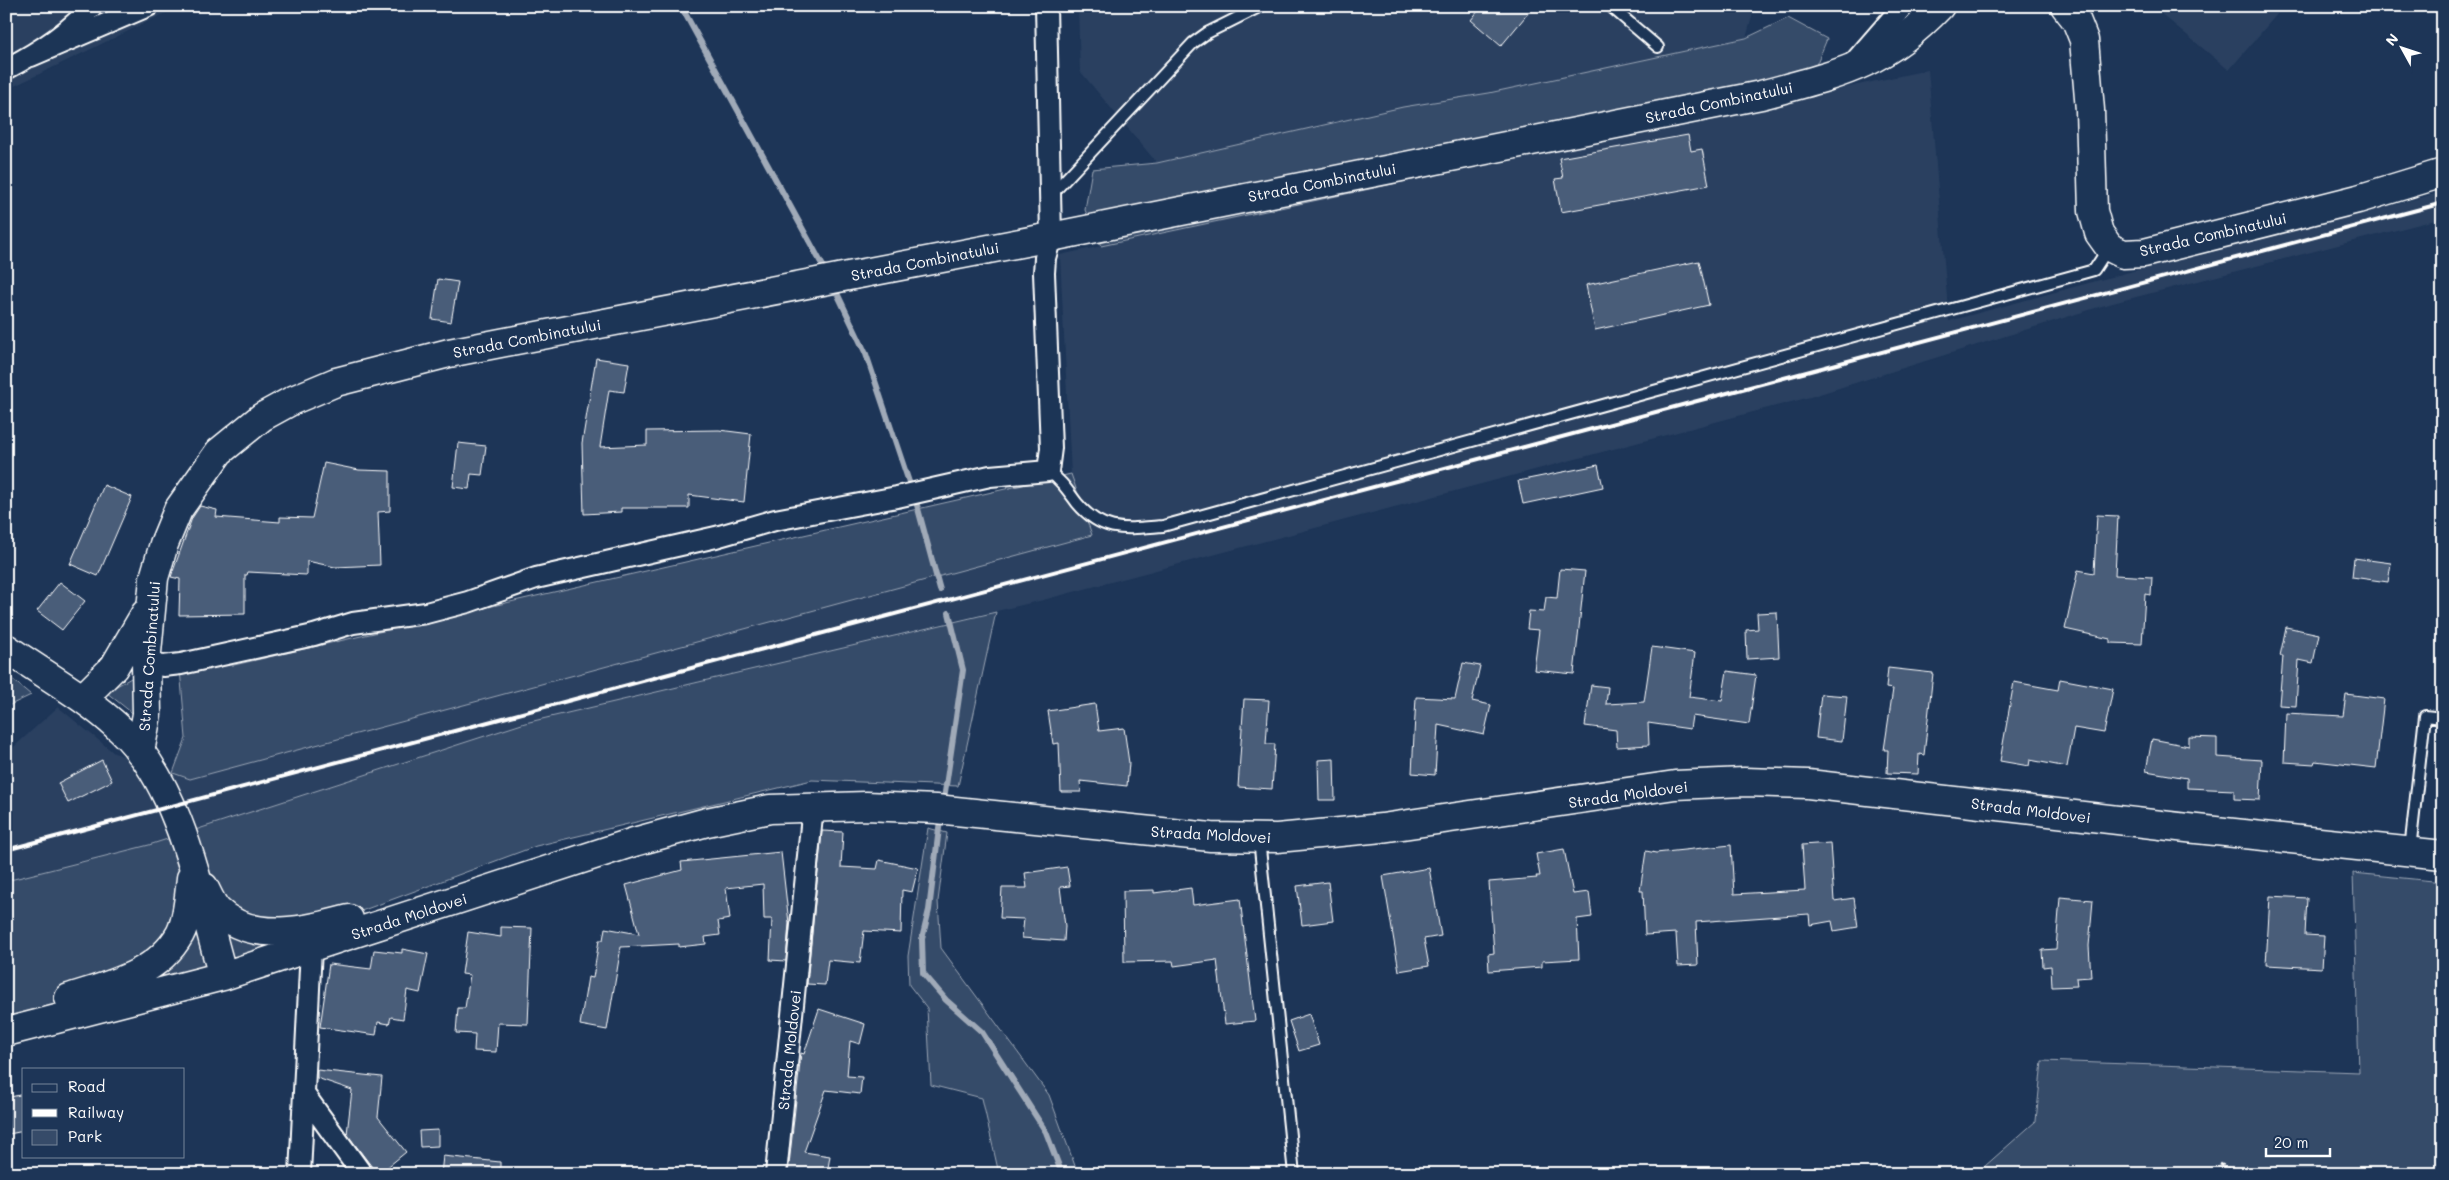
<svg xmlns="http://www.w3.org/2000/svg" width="2449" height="1180" viewBox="0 0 2449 1180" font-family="Mali,sans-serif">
<rect width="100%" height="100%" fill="#1d3557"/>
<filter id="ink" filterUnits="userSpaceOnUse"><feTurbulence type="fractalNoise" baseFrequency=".02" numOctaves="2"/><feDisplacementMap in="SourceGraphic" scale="10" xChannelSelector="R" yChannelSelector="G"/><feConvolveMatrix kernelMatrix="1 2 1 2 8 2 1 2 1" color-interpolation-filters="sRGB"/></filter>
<g filter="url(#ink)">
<path fill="#2a4161" d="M 6,6 L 180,6 L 6,90 Z
M 1078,6 L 1755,6 L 1746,38 L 1489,93 L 1403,107 L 1157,163 L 1080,71 Z
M 2152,6 L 2284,6 L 2229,70 Z
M 1928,70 L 1949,321 L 2137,270 L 2443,192 L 2443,218 L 2105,305 L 1810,397 L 1043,600 L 525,723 L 149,845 L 6,881 L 6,754 L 58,707 L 114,753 L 190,779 L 1091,535 L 1071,474 L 1060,255 Z"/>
<path fill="#364b69" stroke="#9aa5b4" d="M 1788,18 L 1827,39 L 1814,70 L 1817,94 L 1101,246 L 1085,210 L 1092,169 L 1157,163 L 1403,107 L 1489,93 L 1746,38 Z
M 1071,474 L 1092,535 L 190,779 L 173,773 L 186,738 L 180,669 L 234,665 Z
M 996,612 L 958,786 L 812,780 L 536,846 L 6,1043 L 6,881 L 149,845 L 525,723 Z
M 133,677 L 137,717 L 106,692 Z
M 12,679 L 31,695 L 6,707 L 6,682 Z
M 928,828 L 947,833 L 938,901 L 941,948 L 1049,1095 L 1078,1174 L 999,1174 L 982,1098 L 931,1085 L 927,1008 L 909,985 L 908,956 Z
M 2353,873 L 2443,882 L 2443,1174 L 1976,1174 L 2036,1121 L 2042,1061 L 2359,1072 Z"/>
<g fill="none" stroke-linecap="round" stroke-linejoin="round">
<path stroke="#a0aab8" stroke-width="6" d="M 681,6 L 824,268
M 836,291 L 866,354 L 909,482
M 917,505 L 940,590
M 944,799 L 963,670 L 949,613
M 940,820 L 929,910 L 922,939 L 923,973 L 946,1000 L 982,1032 L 1046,1132 L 1062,1174"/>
</g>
<path fill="#4a5d79" stroke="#fff" d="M 1482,6 L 1534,6 L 1501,46 L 1471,20 Z
M 1688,135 L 1691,151 L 1702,149 L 1709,185 L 1561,212 L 1555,179 L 1563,178 L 1559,158 Z
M 1699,261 L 1709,305 L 1595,330 L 1586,285 Z
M 438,279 L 458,282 L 451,322 L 432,319 Z
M 596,358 L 629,363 L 624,392 L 609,390 L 600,447 L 647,445 L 647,431 L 719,430 L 751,434 L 744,502 L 689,495 L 689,508 L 621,508 L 621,512 L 584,514 L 582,443 Z
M 458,443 L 486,446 L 482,475 L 471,474 L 469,489 L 453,487 Z
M 324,463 L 359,470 L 390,471 L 390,511 L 378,512 L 380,565 L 335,567 L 307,561 L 307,575 L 248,572 L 247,575 L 245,575 L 245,614 L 179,615 L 180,579 L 171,577 L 172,574 L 192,518 L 200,506 L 217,510 L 216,517 L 280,522 L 280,517 L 312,518 Z
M 1598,465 L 1603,487 L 1523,504 L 1518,481 Z
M 104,485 L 132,497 L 98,576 L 70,564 Z
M 2097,515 L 2118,516 L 2115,575 L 2152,577 L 2151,595 L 2145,594 L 2142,644 L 2110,643 L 2110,639 L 2065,629 L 2078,570 L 2094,573 Z
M 2354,558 L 2391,563 L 2388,582 L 2352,577 Z
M 1560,569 L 1585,571 L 1574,674 L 1534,670 L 1539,630 L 1527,629 L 1529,611 L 1544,612 L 1546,597 L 1557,598 Z
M 60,582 L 85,601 L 62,630 L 37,611 Z
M 1777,612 L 1779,657 L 1747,659 L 1746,630 L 1758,629 L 1757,613 Z
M 2286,627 L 2319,634 L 2313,663 L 2299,660 L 2296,706 L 2279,705 L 2283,656 L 2280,656 Z
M 1652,647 L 1695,653 L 1689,697 L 1722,701 L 1727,671 L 1756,675 L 1749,724 L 1692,716 L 1690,729 L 1648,723 L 1649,745 L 1617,747 L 1616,730 L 1585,726 L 1591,685 L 1608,687 L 1606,704 L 1644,702 Z
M 1463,663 L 1480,666 L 1472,701 L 1491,705 L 1484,735 L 1438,725 L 1435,775 L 1412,773 L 1416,697 L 1455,699 Z
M 1888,668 L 1933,673 L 1924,755 L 1919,754 L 1918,774 L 1887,773 L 1888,750 L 1884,750 L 1893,689 L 1886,688 Z
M 2060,679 L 2113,689 L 2104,733 L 2074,728 L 2067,767 L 2030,760 L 2029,766 L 2000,761 L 2014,682 L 2058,690 Z
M 1821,694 L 1847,696 L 1842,741 L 1816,738 Z
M 2346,694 L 2384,699 L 2376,768 L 2315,761 L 2314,764 L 2284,762 L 2286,713 L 2343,716 Z
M 1244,699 L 1269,700 L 1266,744 L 1275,744 L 1272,789 L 1238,787 Z
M 1095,704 L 1099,731 L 1124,728 L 1129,763 L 1127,786 L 1080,781 L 1081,792 L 1061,792 L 1059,743 L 1053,744 L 1048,711 Z
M 2189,737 L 2217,738 L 2217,757 L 2262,760 L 2260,800 L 2234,799 L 2234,790 L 2187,788 L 2187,778 L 2146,771 L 2152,739 L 2189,746 Z
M 1334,759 L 1335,800 L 1319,800 L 1318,760 Z
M 102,760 L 112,781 L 68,803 L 58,783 Z
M 822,831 L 843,832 L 841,867 L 877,869 L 879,860 L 918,868 L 912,892 L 902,890 L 901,933 L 864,931 L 860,963 L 828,960 L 825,985 L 807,984 Z
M 1830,843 L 1834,901 L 1854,898 L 1858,927 L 1834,931 L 1832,921 L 1810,925 L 1809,914 L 1696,922 L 1698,965 L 1678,966 L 1676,933 L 1645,935 L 1643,891 L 1640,891 L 1646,851 L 1656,853 L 1731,845 L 1734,894 L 1805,890 L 1802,845 Z
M 1564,849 L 1573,894 L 1589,892 L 1592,917 L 1577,919 L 1579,959 L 1542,961 L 1542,967 L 1489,971 L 1488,954 L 1494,953 L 1489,882 L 1537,878 L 1536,876 L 1540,876 L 1536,854 Z
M 781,852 L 789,923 L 786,961 L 770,960 L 772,919 L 764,919 L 763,884 L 726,888 L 730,919 L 718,921 L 720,935 L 705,937 L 706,944 L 679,947 L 679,944 L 621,947 L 607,1030 L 580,1025 L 588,977 L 593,978 L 599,940 L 603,940 L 605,928 L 639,934 L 626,885 L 682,870 L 681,862 Z
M 1067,867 L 1070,886 L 1060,887 L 1065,926 L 1064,941 L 1022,938 L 1024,919 L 1000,918 L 1002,888 L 1027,888 L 1025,873 Z
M 1429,868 L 1441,936 L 1424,939 L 1429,966 L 1399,971 L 1383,876 Z
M 1328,882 L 1333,921 L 1302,925 L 1297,886 Z
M 1191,888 L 1193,905 L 1240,899 L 1255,1021 L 1225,1024 L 1217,960 L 1174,966 L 1173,961 L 1124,962 L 1123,891 L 1154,890 L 1154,893 Z
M 2270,896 L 2307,898 L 2305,935 L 2324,936 L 2322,968 L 2266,965 Z
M 2060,897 L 2093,900 L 2089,946 L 2091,977 L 2076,978 L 2077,986 L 2052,987 L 2051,966 L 2043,967 L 2042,950 L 2056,949 Z
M 501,927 L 532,928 L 528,1024 L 498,1023 L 496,1052 L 474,1051 L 475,1034 L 456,1033 L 458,1008 L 465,1008 L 470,975 L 462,974 L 468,932 L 501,937 Z
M 402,949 L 428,954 L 420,993 L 407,990 L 403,1019 L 391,1017 L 389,1024 L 378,1022 L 376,1035 L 320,1027 L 329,964 L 371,969 L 374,950 L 402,953 Z
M 819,1009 L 865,1024 L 860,1044 L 850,1041 L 847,1076 L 862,1077 L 860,1094 L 826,1090 L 804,1152 L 830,1156 L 827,1174 L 788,1174 L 801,1053 L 804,1054 Z
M 1309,1014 L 1319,1045 L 1299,1051 L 1289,1021 Z
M 317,1070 L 382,1077 L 378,1117 L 406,1152 L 379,1174 L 374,1174 L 372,1167 L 347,1134 L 352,1090 L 317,1078 Z
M 24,1094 L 24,1131 L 9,1134 L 6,1098 Z
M 438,1130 L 438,1146 L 420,1147 L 419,1131 Z
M 443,1156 L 500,1162 L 500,1174 L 441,1174 Z"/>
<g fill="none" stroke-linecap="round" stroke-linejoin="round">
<defs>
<path id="lane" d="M 1610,6 L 1658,47
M 1050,196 L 1193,43 L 1207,33 L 1261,6
M 1048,471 C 1061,480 1068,491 1077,503 C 1103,534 1126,529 1163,526 L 2094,270 L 2109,247
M 1259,839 L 1294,1174
M 2410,850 L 2425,716 L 2443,718"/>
<path id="street" d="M 31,56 L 148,6
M 1851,66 L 1903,6
M 6,69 C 37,53 69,33 92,6
M 146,663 L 163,666 L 181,664 L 314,635 L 353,623 L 426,613 L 468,602 L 536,578 L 716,537 L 775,520 L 897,497 L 990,476 L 1048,471 L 1051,448 L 1044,273 L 1045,258 L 1051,237 L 1046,6
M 304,1094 L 362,1174
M 300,1174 L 311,948
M 776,1174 L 813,806"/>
<path id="secondary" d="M 2065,6 L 2076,20 L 2084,40 L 2090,110 L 2093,211 L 2099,233 L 2109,247 L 2123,254 L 2144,253 L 2358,199 L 2443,173
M 83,698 L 114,667 L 145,614
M 140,752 L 147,714 L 146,663 L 154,578 L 164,544 L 178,510 L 219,452 L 262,417 L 293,400 L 336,382 L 449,353 L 1051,237 L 1761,95 C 1838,74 1882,67 1940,6"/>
<path id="primary" d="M 6,648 C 45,675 86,697 121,730 C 182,787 200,898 223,976
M 204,887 C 208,895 212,905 218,911 C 253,944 307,930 349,919
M 69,998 C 109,985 157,975 180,934 C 188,919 189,895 191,878
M 6,1032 L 223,976 L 634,842 L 707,822 L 770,809 L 866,806 L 936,809 L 1211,837 L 1277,838 L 1382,828 L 1675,785 L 1744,782 L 1808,784 L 2187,828 L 2443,855"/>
</defs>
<use href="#lane" stroke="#fff" stroke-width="14"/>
<use href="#street" stroke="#fff" stroke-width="24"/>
<use href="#secondary" stroke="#fff" stroke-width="31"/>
<use href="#primary" stroke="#fff" stroke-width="31"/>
<path stroke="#fff" stroke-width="3" stroke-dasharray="4 4" stroke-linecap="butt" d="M 2220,1164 L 2239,1174"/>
<use href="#lane" stroke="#1d3557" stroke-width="10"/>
<use href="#street" stroke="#1d3557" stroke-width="20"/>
<use href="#secondary" stroke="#1d3557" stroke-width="28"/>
<use href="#primary" stroke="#1d3557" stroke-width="28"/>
<path stroke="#fff" stroke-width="4" d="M 6,850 L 2443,203"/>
</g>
</g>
<g text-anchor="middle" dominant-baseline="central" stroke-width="4" stroke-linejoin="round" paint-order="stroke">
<g font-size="15" fill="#fff" stroke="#1d3557">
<text transform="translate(1719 102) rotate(-12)">Strada Combinatului</text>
<text transform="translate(1322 182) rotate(-11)">Strada Combinatului</text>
<text transform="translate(2213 234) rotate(-13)">Strada Combinatului</text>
<text transform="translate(925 261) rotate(-11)">Strada Combinatului</text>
<text transform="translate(527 338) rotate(-11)">Strada Combinatului</text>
<text transform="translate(149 656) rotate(-86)">Strada Combinatului</text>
<text transform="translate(1628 794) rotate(-8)">Strada Moldovei</text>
<text transform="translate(2031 810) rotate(7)">Strada Moldovei</text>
<text transform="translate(1211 834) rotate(3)">Strada Moldovei</text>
<text transform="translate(409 916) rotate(-18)">Strada Moldovei</text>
<text transform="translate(789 1050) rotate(-84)">Strada Moldovei</text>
</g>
</g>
<rect width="2449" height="1180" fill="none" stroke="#1d3557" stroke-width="25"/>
<rect x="12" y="12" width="2424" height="1155" fill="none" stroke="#fff" stroke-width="2" filter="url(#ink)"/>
<rect x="22" y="1068" width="162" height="90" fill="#1d3557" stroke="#77869a"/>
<rect x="32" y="1084" width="25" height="8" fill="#1d3557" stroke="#77869a"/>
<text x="68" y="1092" font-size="15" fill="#ffffff">Road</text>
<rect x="32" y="1109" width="25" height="8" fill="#ffffff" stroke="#77869a"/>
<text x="68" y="1118" font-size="15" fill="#ffffff">Railway</text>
<rect x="32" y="1130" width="25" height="15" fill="#364b69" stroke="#77869a"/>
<text x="68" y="1142" font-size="15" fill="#ffffff">Park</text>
<g transform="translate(2402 48) rotate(310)" stroke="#1d3557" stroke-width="4" paint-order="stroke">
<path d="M0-4L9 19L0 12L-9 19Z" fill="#ffffff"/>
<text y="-8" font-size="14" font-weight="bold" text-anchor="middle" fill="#ffffff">N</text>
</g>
<path d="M2266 1148v8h64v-8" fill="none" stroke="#ffffff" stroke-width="2.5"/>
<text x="2274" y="1148" font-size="15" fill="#ffffff" stroke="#1d3557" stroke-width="4" paint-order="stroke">20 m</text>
</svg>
